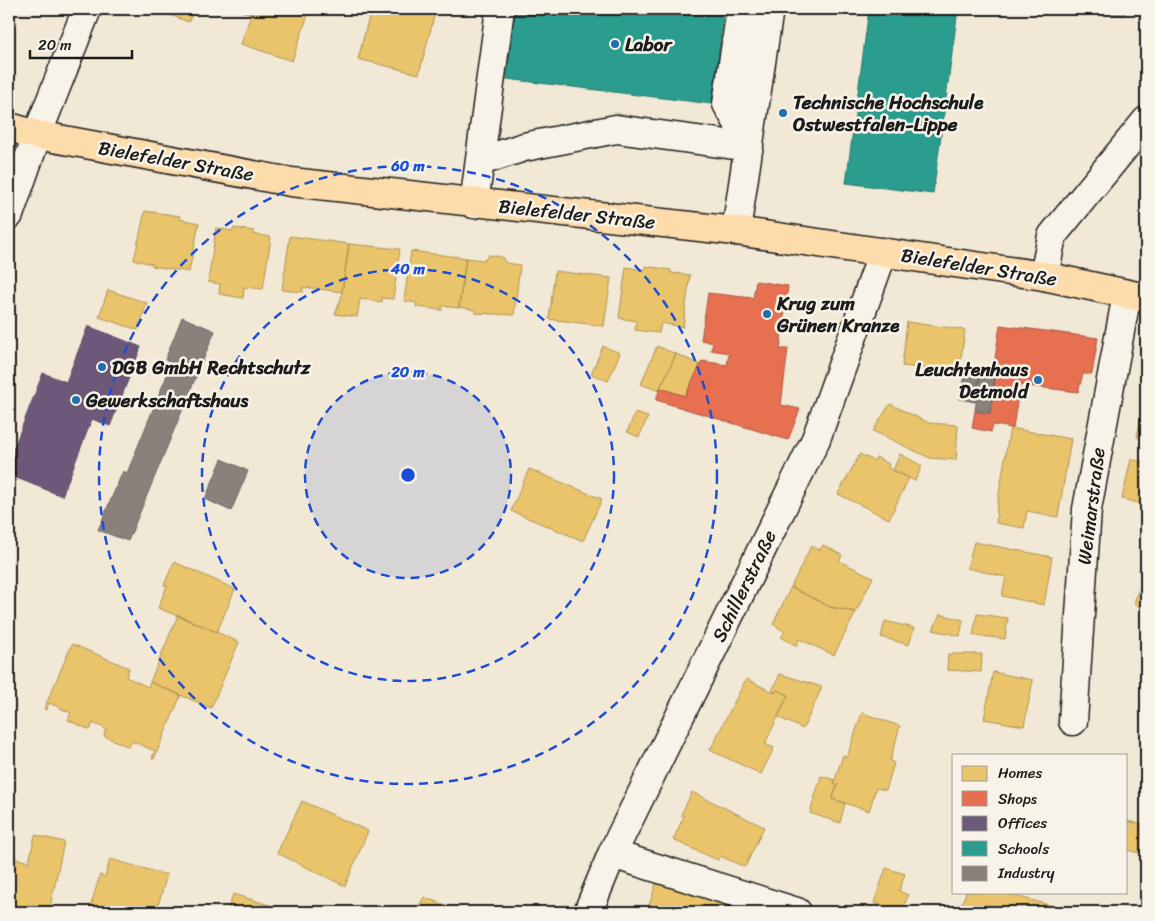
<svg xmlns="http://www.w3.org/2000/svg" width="1155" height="921" viewBox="0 0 1155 921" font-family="Sriracha,sans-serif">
<rect width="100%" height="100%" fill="#f1e8d6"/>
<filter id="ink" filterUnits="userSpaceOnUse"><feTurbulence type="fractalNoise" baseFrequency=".02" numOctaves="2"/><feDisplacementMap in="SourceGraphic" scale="10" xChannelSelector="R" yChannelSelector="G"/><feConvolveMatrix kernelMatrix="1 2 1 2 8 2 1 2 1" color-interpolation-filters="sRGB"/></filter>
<g filter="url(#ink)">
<path fill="#c3d78c" stroke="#707a54" d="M 1067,9 L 1125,9 L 1124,15 Z"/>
<path fill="#e9c46a" stroke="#ac9253" d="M 169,9 L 193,9 L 189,22 L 167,14 Z
M 235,9 L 253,9 L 251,14 Z
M 253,9 L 310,9 L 292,61 L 241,44 Z
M 371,9 L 436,9 L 419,74 L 358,59 Z
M 145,211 L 180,216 L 179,219 L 199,223 L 189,272 L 152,266 L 153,264 L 134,260 Z
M 216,228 L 233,231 L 234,228 L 254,231 L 253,234 L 271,237 L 263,289 L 244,287 L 243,298 L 219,294 L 220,284 L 208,282 Z
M 290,236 L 349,244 L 342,292 L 303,287 L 303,292 L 282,290 Z
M 349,244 L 400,249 L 393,299 L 382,298 L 382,302 L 360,299 L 357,317 L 335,314 L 341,299 Z
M 411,251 L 466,258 L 459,308 L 442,306 L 442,310 L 416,307 L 417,303 L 404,301 Z
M 489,255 L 502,257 L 506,263 L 520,265 L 514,315 L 475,313 L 475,310 L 459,307 L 466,258 L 484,260 Z
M 645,266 L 671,270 L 671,273 L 690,275 L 683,327 L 661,323 L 659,333 L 635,330 L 636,321 L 619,318 L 626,267 L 644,270 Z
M 555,271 L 611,278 L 604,326 L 549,319 Z
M 108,290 L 147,303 L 138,330 L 99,317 Z
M 907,322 L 965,330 L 959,372 L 902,366 Z
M 603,346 L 620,353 L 608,381 L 591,374 Z
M 657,346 L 676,354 L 659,391 L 641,384 Z
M 676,354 L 701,365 L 685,396 L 660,388 Z
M 1146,393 L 1146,439 L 1137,437 Z
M 890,404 L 929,423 L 958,425 L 956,460 L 930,458 L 873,431 Z
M 635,413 L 648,417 L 639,437 L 627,432 Z
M 1010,428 L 1071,439 L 1058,517 L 1027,511 L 1024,528 L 996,523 L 997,506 Z
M 860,454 L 874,461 L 876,457 L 889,464 L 888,468 L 909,478 L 889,519 L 838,494 Z
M 900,454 L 922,466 L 915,481 L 893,470 Z
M 1131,459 L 1146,463 L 1146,505 L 1122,499 Z
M 529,469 L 602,499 L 583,541 L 511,511 Z
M 974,542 L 1052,557 L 1044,605 L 1002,596 L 1006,577 L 967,568 Z
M 823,545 L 842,555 L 839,561 L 873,577 L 856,612 L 830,607 L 791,587 L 811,546 L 820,550 Z
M 174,562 L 235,589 L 217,632 L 158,608 L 167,586 L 164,585 Z
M 1146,564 L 1146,608 L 1134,604 Z
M 791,587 L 830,607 L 856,612 L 834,655 L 799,639 L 797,646 L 781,637 L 785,632 L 773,624 Z
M 940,614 L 963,620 L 960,636 L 933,630 Z
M 977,614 L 1008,618 L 1005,639 L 973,635 Z
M 178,615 L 239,642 L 211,708 L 150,682 Z
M 885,621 L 914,628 L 909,645 L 881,637 Z
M 72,644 L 129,668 L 126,677 L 148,687 L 150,682 L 181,695 L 154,759 L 152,758 L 155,751 L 132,741 L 129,747 L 104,736 L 106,729 L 93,723 L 90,730 L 68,720 L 71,713 L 49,703 L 46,710 L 44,709 Z
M 948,654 L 982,654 L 981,672 L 947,670 Z
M 993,672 L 1033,680 L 1024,726 L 984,719 Z
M 780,674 L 822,687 L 803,729 L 778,717 L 788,695 L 777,690 L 775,693 L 772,691 Z
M 746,679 L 775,693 L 777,690 L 788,695 L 765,744 L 774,748 L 761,774 L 710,750 Z
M 862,713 L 900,726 L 890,761 L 894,763 L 886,790 L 876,788 L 869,811 L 832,799 L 838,784 L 834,783 L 843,755 L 847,757 Z
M 821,776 L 835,780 L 834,783 L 838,784 L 832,799 L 845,803 L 840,823 L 810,813 Z
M 692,792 L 764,827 L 745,867 L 720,856 L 718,860 L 673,840 L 684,816 L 681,815 Z
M 302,801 L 368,831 L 345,886 L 277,853 Z
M 1126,821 L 1142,824 L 1144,854 L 1126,850 Z
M 35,835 L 64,842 L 49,912 L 9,911 L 9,869 L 11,857 L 29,862 Z
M 110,859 L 167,875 L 156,912 L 95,912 L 96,910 L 90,908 L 100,875 L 105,877 Z
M 886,868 L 905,874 L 899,891 L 908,895 L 902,912 L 874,903 Z
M 659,875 L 720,895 L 719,902 L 732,907 L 731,912 L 647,912 Z
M 966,892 L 1001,892 L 1053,906 L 1050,912 L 959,912 Z
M 233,894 L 289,911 L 288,912 L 227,912 Z
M 424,897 L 457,910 L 456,912 L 416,912 Z
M 494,908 L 503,912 L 492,912 Z"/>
<path fill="#e76f51" stroke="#aa5641" d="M 756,281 L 788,286 L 780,349 L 788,349 L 781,405 L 800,409 L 788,440 L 656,400 L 660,388 L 685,396 L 702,361 L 727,365 L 729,353 L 711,350 L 713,343 L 701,340 L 708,293 L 753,298 Z
M 1000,325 L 1098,338 L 1092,374 L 1083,374 L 1078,392 L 1020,385 L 1013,428 L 993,425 L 991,432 L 972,428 L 975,411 L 990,413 L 998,359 L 995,358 Z"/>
<path fill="#6d597a" stroke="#55475e" d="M 88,326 L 141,347 L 110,426 L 92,419 L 62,496 L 9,475 L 9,460 L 43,373 L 66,382 Z"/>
<path fill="#2a9d8f" stroke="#26766c" d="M 515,9 L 724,9 L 712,104 L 507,79 Z
M 869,9 L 958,9 L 933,194 L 846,183 Z"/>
<path fill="#8a817c" stroke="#69635f" d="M 182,317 L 215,331 L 128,541 L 98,530 L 123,471 L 127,473 L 172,363 L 165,360 Z
M 964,373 L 980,374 L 975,402 L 960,399 Z
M 980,374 L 995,376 L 990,413 L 975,411 Z
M 222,459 L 248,471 L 231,511 L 205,499 Z"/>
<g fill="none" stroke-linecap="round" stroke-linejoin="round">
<defs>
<path id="minor" d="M 741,9 L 727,104 L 749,142
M 481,161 L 524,147 L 616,129 L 749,147
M 474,204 L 500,9
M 9,215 L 37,135 L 87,9
M 736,231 L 769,9
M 1044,276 L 1052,236 L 1146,121
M 1073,721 L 1087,509 L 1127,294
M 612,854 L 797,912
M 588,912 L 612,854 L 816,439 L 883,252"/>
<path id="major" d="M 9,127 L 37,135 L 291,182 L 736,231 L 1044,276 L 1146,298"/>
</defs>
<use href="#minor" stroke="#1c1c1c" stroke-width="31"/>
<use href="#major" stroke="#1c1c1c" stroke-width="31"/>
<use href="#minor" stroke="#f7f3e8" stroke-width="28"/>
<use href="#major" stroke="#fddcac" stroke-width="28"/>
</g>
</g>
<circle cx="408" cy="475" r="103" fill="#1d4ed8" fill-opacity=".12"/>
<g fill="none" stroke="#1d4ed8" stroke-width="2.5" stroke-dasharray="9 6">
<circle cx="408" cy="475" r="103"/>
<circle cx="408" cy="475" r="206"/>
<circle cx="408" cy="475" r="309"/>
</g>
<g fill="#1f6fb2" stroke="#f7f3e8" stroke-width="2">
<circle cx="615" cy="44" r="5"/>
<circle cx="783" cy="113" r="5"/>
<circle cx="767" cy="314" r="5"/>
<circle cx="102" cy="367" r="5"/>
<circle cx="1038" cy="380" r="5"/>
<circle cx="76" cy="400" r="5"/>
</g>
<g text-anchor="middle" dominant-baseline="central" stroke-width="5" stroke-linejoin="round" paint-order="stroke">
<g font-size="19" font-weight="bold" fill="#1c1c1c" stroke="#f7f3e8" text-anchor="start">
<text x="625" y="44">Labor</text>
<text x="793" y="102">Technische Hochschule<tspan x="793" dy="22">Ostwestfalen-Lippe</tspan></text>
<text x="777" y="303">Krug zum<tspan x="777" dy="22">Grünen Kranze</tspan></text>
<text x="112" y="367">DGB GmbH Rechtschutz</text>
<text x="1028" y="369" text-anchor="end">Leuchtenhaus<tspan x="1028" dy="22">Detmold</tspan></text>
<text x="86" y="400">Gewerkschaftshaus</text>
</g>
<g font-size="19" fill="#1c1c1c" stroke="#f7f3e8">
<text transform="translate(176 161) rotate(10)">Bielefelder Straße</text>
<text transform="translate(577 214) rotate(6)">Bielefelder Straße</text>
<text transform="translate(979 267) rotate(9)">Bielefelder Straße</text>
<text transform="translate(1091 506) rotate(-83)">Weimarstraße</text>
<text transform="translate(744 586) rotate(-64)">Schillerstraße</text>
</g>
</g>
<circle cx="408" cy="475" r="8" fill="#1d4ed8" stroke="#f7f3e8" stroke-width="2.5"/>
<g font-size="15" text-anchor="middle" font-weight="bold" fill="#1d4ed8" stroke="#f7f3e8" stroke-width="5" stroke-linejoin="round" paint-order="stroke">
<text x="408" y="171">60 m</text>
<text x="408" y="274">40 m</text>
<text x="408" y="377">20 m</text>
</g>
<rect width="1155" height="921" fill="none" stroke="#f7f3e8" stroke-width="30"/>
<rect x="15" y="15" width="1125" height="891" fill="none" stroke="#1c1c1c" stroke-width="2" filter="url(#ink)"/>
<rect x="952" y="754" width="175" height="140" fill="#f7f3e8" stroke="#9f9d96"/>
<rect x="962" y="766" width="25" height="15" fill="#e9c46a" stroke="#9f9d96"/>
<text x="998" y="778" font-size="15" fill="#1c1c1c">Homes</text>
<rect x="962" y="791" width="25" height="15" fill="#e76f51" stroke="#9f9d96"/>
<text x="998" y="804" font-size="15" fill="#1c1c1c">Shops</text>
<rect x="962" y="816" width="25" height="15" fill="#6d597a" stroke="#9f9d96"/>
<text x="998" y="828" font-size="15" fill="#1c1c1c">Offices</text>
<rect x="962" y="841" width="25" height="15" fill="#2a9d8f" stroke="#9f9d96"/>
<text x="998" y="854" font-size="15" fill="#1c1c1c">Schools</text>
<rect x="962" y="866" width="25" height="15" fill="#8a817c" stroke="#9f9d96"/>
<text x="998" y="878" font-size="15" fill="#1c1c1c">Industry</text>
<path d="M30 50v8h102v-8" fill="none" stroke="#1c1c1c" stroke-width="2.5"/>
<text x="38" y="50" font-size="15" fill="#1c1c1c" stroke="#f7f3e8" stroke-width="4" paint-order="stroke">20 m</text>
</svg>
